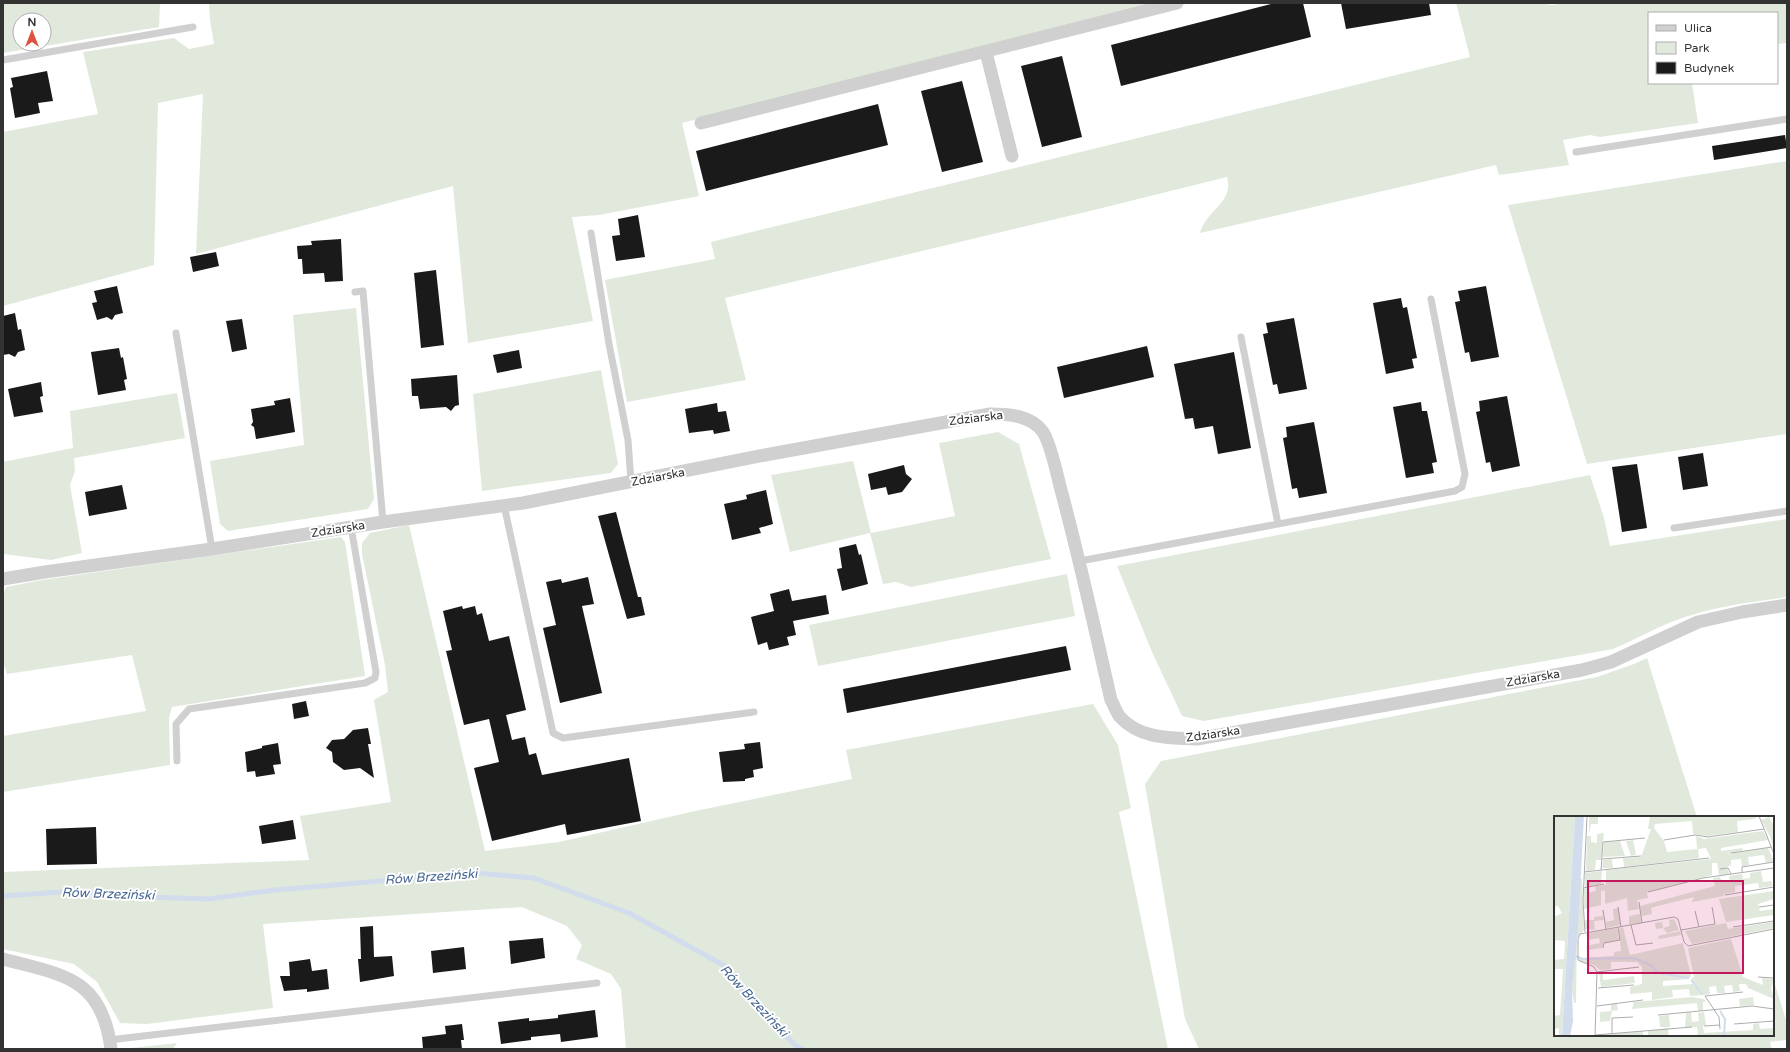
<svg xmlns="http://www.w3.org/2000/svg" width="1790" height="1052" viewBox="0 0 1790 1052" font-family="'Varela Round',sans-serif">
<rect width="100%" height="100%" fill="#fff"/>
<path fill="#e1e9dd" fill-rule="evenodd" d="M 3,3 L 160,3 L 159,27 L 3,53 ZM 20,20 L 44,20 L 44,44 L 20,44 Z
M 209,3 L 1155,3 L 682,123 L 699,196 L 599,215 L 572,217 L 593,321 L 468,343 L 453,186 L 196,254 L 203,94 L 158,103 L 154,265 L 3,306 L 3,132 L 98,114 L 83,52 L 174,38 L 189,49 L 214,44 L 210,20 Z
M 1456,3 L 1539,3 L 1552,5 L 1565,3 L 1787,3 L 1787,43 L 1777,44 L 1777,13 L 1649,13 L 1649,83 L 1692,83 L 1698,123 L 1600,137 L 1590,135 L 1563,140 L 1569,165 L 1499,175 L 1496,165 L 1200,233 C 1206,210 1234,203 1227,177 L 1094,210 L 725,298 L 746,380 L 627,402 L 605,280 L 715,259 L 711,242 L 1470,57 Z
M 1787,161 L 1787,434 L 1587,464 L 1508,205 Z
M 356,308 L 374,499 L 368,509 L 228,531 L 220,524 L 210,461 L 304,445 L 293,315 Z
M 601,370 L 618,464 L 611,473 L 482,491 L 473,394 Z
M 177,393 L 185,438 L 74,458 L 75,471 L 70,485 L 82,553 L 51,560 L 3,554 L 3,462 L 73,448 L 70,411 Z
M 998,432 L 1019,444 L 1051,559 L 911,587 L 896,582 L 883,584 L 870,533 L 790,552 L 771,475 L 853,461 L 871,533 L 955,516 L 939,443 Z
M 1590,475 L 1604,518 L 1610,546 L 1787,519 L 1787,597 C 1753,602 1718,606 1685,617 C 1660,625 1637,639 1613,649 L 1204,721 L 1182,716 L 1152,652 L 1117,566 Z
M 409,525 L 485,851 L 559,842 L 695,811 L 852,779 L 846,750 L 1093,704 L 1118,745 L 1131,808 L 1119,812 L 1168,1049 L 626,1049 L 621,989 L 611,974 L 576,959 L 582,945 L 567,926 L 522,907 L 263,924 L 273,1008 L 147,1024 L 120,1023 L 97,982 L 74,964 L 3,949 L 3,872 L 309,860 L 300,816 L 391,802 L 374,700 L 388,692 L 385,665 L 362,554 L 362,543 L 370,533 Z
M 341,537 L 345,542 L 365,676 L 172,707 L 169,718 L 170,765 L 3,792 L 3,736 L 146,711 L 132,655 L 7,674 L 3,662 L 3,595 L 6,587 L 42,580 Z
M 1067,574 L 1075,616 L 818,666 L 809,625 Z
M 1647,658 L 1697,817 L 1555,817 L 1555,1035 L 1773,1035 L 1773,978 L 1787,1023 L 1787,1040 L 1770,1042 L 1772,1049 L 1199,1049 L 1185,1019 L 1145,784 L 1161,761 L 1597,677 L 1634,664 Z
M 177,1043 L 173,1049 L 131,1049 L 131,1048 Z"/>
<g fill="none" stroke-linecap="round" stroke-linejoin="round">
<path stroke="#d1dcec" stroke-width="5" d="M 3,896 L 76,891 L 144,897 L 208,899 L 275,890 L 475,873 L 534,878 L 629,913 L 725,966 L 751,1001 L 796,1046 L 803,1049"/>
</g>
<path fill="#1a1a1a" d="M 1275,3 L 1303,3 L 1311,37 L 1121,86 L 1111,45 Z
M 1341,3 L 1429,3 L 1431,15 L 1346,29 Z
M 1062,56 L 1082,137 L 1042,147 L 1021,66 Z
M 47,71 L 53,101 L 38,103 L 40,113 L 15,118 L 10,88 L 13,87 L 11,78 Z
M 962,81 L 983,162 L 942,172 L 921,91 Z
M 878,104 L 888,145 L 706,191 L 696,151 Z
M 1785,135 L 1787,148 L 1714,160 L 1712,146 Z
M 638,215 L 645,257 L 616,261 L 612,236 L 620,235 L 618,219 Z
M 341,239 L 343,281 L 325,282 L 324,273 L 303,274 L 302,259 L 298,259 L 297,246 L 312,245 L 311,241 Z
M 216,252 L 219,266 L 193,272 L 190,257 Z
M 436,270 L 444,345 L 421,348 L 414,273 Z
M 117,286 L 123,313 L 115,315 L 112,320 L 107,317 L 97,320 L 92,303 L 97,302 L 94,291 Z
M 1486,286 L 1499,357 L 1471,362 L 1469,352 L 1465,353 L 1455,302 L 1460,301 L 1458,291 Z
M 1401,298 L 1403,308 L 1407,307 L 1417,358 L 1412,359 L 1414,368 L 1386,374 L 1373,303 Z
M 15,313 L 18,330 L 21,329 L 25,350 L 18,352 L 15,357 L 9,354 L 3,355 L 3,316 Z
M 1294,318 L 1307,389 L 1279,394 L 1277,384 L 1273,385 L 1263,334 L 1268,333 L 1266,323 Z
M 242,319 L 247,349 L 232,352 L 226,321 Z
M 1147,346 L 1154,377 L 1064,398 L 1057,367 Z
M 119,348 L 121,358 L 123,357 L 127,379 L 124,380 L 126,390 L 98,395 L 91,352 Z
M 519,350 L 522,368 L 497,373 L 493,355 Z
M 1234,352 L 1251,448 L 1218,454 L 1213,426 L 1195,429 L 1193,418 L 1185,419 L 1174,364 Z
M 457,375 L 459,405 L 455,406 L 451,411 L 446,407 L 420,409 L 418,396 L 412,396 L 411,379 Z
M 41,382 L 43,396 L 40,397 L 43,412 L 14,417 L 8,389 Z
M 1507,396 L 1520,466 L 1492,472 L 1490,462 L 1486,463 L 1476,412 L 1480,411 L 1479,401 Z
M 290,398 L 295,432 L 256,439 L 254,427 L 251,425 L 253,422 L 251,409 L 275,405 L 274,401 Z
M 1421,402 L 1422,411 L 1427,411 L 1437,462 L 1432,463 L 1434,473 L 1406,478 L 1393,407 Z
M 717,403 L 718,412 L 726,411 L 730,431 L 714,434 L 713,430 L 689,433 L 685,409 Z
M 1314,422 L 1327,493 L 1299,498 L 1297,488 L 1292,489 L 1283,438 L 1287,437 L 1286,427 Z
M 1703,453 L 1708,486 L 1683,490 L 1678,457 Z
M 1637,464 L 1647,528 L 1622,532 L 1612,467 Z
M 904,465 L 906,474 L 912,479 L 902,492 L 888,495 L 886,487 L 871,490 L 868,474 Z
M 122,485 L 127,509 L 89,516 L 85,492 Z
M 766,490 L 773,524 L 759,528 L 761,533 L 732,540 L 724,504 L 747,499 L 746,495 Z
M 616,512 L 638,597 L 641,597 L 645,615 L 627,619 L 598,516 Z
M 856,544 L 859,555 L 861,554 L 868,584 L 842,591 L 837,569 L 842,568 L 839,548 Z
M 588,577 L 594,604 L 582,606 L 602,693 L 560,703 L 543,628 L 556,625 L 546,582 L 561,579 L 562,583 Z
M 789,589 L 792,601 L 826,595 L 829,614 L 793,621 L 796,635 L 787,637 L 789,645 L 769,650 L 767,642 L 758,645 L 751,617 L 774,611 L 770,594 Z
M 462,606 L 463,609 L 475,606 L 477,615 L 482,613 L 489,641 L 509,636 L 526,710 L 506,715 L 512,740 L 525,737 L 529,755 L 536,753 L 542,775 L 629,758 L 641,821 L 567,835 L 565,824 L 492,841 L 474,768 L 499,762 L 489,719 L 464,725 L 446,651 L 452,650 L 443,611 Z
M 1066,646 L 1071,670 L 847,713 L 843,689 Z
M 306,701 L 309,716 L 294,719 L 292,704 Z
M 368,728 L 371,744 L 368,744 L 374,778 L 360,768 L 344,770 L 333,762 L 332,752 L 326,748 L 332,740 L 344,739 L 353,730 Z
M 760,742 L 763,768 L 753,770 L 754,777 L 745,779 L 745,781 L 723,782 L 719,752 L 745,749 L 744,744 Z
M 278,743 L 281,764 L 273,765 L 275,774 L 256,777 L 255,771 L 247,772 L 245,752 L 262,748 L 262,746 Z
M 293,820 L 296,839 L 262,844 L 259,826 Z
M 96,827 L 97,864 L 47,865 L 46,829 Z
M 373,926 L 374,957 L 392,956 L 394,976 L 360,982 L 358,959 L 361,959 L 360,927 Z
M 543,938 L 545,958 L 511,964 L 509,941 Z
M 464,947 L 466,969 L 433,973 L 431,951 Z
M 310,959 L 312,971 L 327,969 L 329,989 L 307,992 L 307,989 L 284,991 L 280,976 L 290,976 L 289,962 Z
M 595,1010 L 598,1037 L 561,1042 L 560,1034 L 531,1037 L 531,1040 L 501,1044 L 498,1022 L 529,1018 L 529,1021 L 558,1018 L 558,1015 Z
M 462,1024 L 464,1040 L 461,1040 L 462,1049 L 423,1049 L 422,1037 L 446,1034 L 445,1026 Z"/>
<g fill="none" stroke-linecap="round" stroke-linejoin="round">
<path stroke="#d0d0d0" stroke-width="7" d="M 3,60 L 193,27
M 1576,152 L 1787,119
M 591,233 L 609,344 L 628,440 L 631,482
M 355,292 L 363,291 L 383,522
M 176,333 L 212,549
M 1241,337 L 1278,524
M 504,505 L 553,733 L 563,738 L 754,712
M 1674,528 L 1787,511
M 1080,561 L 1455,491 L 1462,487 L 1465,474 L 1431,299
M 177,761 L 176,724 L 189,709 L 365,683 L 375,678 L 376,672 L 351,527
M 109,1040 L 597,983"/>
<path stroke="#d0d0d0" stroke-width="13" d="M 986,52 L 1012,156
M 701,123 L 1177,3
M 3,579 L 45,572 L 212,549 L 383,522 L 523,503 L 765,455 L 990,414 C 1008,414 1031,415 1043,432 C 1051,444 1057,475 1061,490 C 1080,560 1095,630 1111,700 C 1114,705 1116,712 1120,717 C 1140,739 1170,738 1197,739 L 1582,670 L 1611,662 L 1698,622 L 1742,612 L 1787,605
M 3,959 C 63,975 102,977 111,1049"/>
</g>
<g text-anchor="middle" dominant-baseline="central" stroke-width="4" stroke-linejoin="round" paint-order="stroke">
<g font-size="12" fill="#333" stroke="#fff">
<text transform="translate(976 418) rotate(-7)">Zdziarska</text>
<text transform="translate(658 477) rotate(-11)">Zdziarska</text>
<text transform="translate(338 529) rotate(-9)">Zdziarska</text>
<text transform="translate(1533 678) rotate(-10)">Zdziarska</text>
<text transform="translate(1213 734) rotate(-8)">Zdziarska</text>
</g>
<g font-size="13" font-style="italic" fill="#446592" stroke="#fff">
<text transform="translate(431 877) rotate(-4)">Rów Brzeziński</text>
<text transform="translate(108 894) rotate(2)">Rów Brzeziński</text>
<text transform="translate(754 1001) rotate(47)">Rów Brzeziński</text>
</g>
</g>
<g transform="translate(1554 816)">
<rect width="220" height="220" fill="#fff"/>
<path d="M 0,0 L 21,0 L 8,220 L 5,220 L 5,212 L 0,213 L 0,200 L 6,199 L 9,153 L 0,153 L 0,144 L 10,143 L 11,125 L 0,124 L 0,101 L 8,97 L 4,90 L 0,91 ZM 35,0 L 44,0 L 44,8 L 37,8 L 35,18 ZM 96,0 L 203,0 L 201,3 L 183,5 L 184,16 L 154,20 L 139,18 L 138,5 L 101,8 L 100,12 L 110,25 L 113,36 L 143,33 L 142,20 L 150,23 L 209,15 L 214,24 L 167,32 L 167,35 L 188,32 L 189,34 L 174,38 L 214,32 L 220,45 L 212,47 L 210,39 L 194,41 L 195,49 L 188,51 L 187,43 L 177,44 L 177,49 L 173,51 L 175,58 L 165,59 L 163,47 L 158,47 L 158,59 L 93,76 L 94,82 L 83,84 L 85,93 L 74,95 L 73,82 L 51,88 L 51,74 L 47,75 L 47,89 L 30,93 L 30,73 L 33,72 L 33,77 L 42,75 L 41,70 L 52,69 L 52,54 L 157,43 L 152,32 L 144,33 L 145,42 L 70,51 L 69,42 L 87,41 L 97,13 L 94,13 ZM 215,1 L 220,10 L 220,35 L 216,20 L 207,4 ZM 50,17 L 47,44 L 42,44 L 41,54 L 32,55 L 33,20 L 37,20 L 37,26 L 43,27 L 43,18 ZM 79,24 L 82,39 L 77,40 L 72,25 ZM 66,25 L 71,40 L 49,41 L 50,26 ZM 58,43 L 59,52 L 48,52 L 49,44 ZM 48,55 L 47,68 L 31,71 L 31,57 ZM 207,55 L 209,66 L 218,65 L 218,70 L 205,72 L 204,67 L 181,70 L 181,76 L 170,78 L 170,80 L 138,86 L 140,81 L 100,91 L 97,92 L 98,98 L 88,100 L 86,90 L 161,70 L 159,62 L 166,61 L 168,66 L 176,65 L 175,60 L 188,58 L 189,63 L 196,62 L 196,57 ZM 26,63 L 28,63 L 30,114 L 23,122 L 22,187 L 20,187 L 18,174 ZM 220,75 L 220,83 L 204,88 L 206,95 L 220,93 L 220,99 L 172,106 L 165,83 ZM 65,92 L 66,109 L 53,112 L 52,106 L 60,104 L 59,93 ZM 86,98 L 87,107 L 75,108 L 75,100 ZM 49,100 L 50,104 L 40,105 L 41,114 L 31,113 L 30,104 L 40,104 L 40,101 ZM 120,103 L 125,114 L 113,117 L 109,112 L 102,113 L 101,107 L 108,106 L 109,112 L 116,110 L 115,104 ZM 220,106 L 220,112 L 138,128 L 131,115 L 172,107 L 174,113 ZM 69,111 L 76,139 L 129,127 L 137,160 L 135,163 L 109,165 L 109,170 L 139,168 L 149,179 L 136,180 L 135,173 L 118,174 L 119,181 L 98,184 L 98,176 L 76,178 L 76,171 L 88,168 L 88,151 L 83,146 L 57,146 L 57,153 L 46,154 L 40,149 L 26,146 L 24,142 L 60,140 L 60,136 L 67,135 L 65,113 ZM 63,112 L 65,124 L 49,127 L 48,132 L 33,134 L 32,130 L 46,127 L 45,122 L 34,124 L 32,118 ZM 126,115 L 127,119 L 105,123 L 104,120 ZM 177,123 L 189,161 L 209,169 L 208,162 L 220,163 L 217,173 L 220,183 L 194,172 L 192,168 L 185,168 L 186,175 L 179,176 L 178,169 L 170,170 L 171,177 L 163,177 L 162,170 L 155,171 L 156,178 L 150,179 L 137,163 L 140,161 L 134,132 ZM 49,156 L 49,164 L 80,160 L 81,167 L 47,171 L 45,157 ZM 139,181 L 150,183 L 152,186 L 149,186 L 149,194 L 144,195 L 143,187 L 78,193 L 80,186 ZM 199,181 L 200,189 L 186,190 L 185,183 ZM 57,188 L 63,188 L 64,194 L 58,195 L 56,205 L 46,206 L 46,196 L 57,195 ZM 137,196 L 138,206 L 145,205 L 144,197 L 150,196 L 152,209 L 149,210 L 150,217 L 199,214 L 199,208 L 205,207 L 206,213 L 220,212 L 220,220 L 141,220 L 144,218 L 143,211 L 131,211 L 132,197 ZM 115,199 L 116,211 L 106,211 L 105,200 ZM 114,212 L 115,220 L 94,220 L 94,215 ZM 89,215 L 89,220 L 42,220 L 43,219 Z" fill="#e1e9dd"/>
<path d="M 21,0 L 30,0 L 24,112 L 18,174 L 19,205 L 16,220 L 8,220 Z" fill="#d1dcec"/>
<path fill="none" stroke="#d1dcec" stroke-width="2" d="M 21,140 L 29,143 L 80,142 L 97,149 L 104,157 L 135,162M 137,164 L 149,179M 166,195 L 171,203 L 170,220"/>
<path fill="none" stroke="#adadad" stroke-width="1" d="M 205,0 L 220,38M 110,24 L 141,19 L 154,21 L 210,13M 177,37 L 218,31M 48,43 L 87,40M 166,53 L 174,52 L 177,58M 47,54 L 49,26 L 91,22M 30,56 L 155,42M 188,56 L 188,51 L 220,46M 29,72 L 50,68M 94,76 L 149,62 L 220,52M 171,79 L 220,71M 85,86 L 88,107M 64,91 L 67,111M 205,91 L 220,89M 49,94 L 52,113M 141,95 L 145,111M 77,109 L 82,129 L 99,127M 179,111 L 220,105M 127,114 L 161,108 L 158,91M 31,116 L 29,85 L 33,0M 49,132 L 50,127 L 66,124 L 64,111M 43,156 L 85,151M 204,161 L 220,162M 44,172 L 80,169M 43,190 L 89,184M 104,199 L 198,190 L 220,193M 180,208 L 220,205M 150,210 L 166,209M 166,213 L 165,201 L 151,180 L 189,176M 58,217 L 58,202 L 79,201M 41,219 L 138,211M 41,220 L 43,156 L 40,151 L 24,144 L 24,123 L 26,118 L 120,101 L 124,103 L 130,126 L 134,130 L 220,113"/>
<path fill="#c2185b" fill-opacity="0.15" stroke="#c2185b" stroke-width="2" d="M 34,65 L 189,65 L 189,157 L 34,157 Z"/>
<rect width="220" height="220" fill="none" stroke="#333" stroke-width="2"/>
</g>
<rect width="1790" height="1052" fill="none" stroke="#333333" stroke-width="8"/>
<rect x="1648" y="12" width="130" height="72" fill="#ffffff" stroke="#adadad"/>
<rect x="1656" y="25" width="20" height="6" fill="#d0d0d0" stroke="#adadad"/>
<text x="1684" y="32" font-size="12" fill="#333333">Ulica</text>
<rect x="1656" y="42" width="20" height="12" fill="#e1e9dd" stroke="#adadad"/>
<text x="1684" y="52" font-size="12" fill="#333333">Park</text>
<rect x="1656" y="62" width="20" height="12" fill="#1a1a1a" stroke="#adadad"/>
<text x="1684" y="72" font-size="12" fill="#333333">Budynek</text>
<g transform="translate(32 32)"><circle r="19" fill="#ffffff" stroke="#adadad"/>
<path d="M0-3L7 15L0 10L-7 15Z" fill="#dc5543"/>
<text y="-6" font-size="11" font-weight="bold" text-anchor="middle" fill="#333333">N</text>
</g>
</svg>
